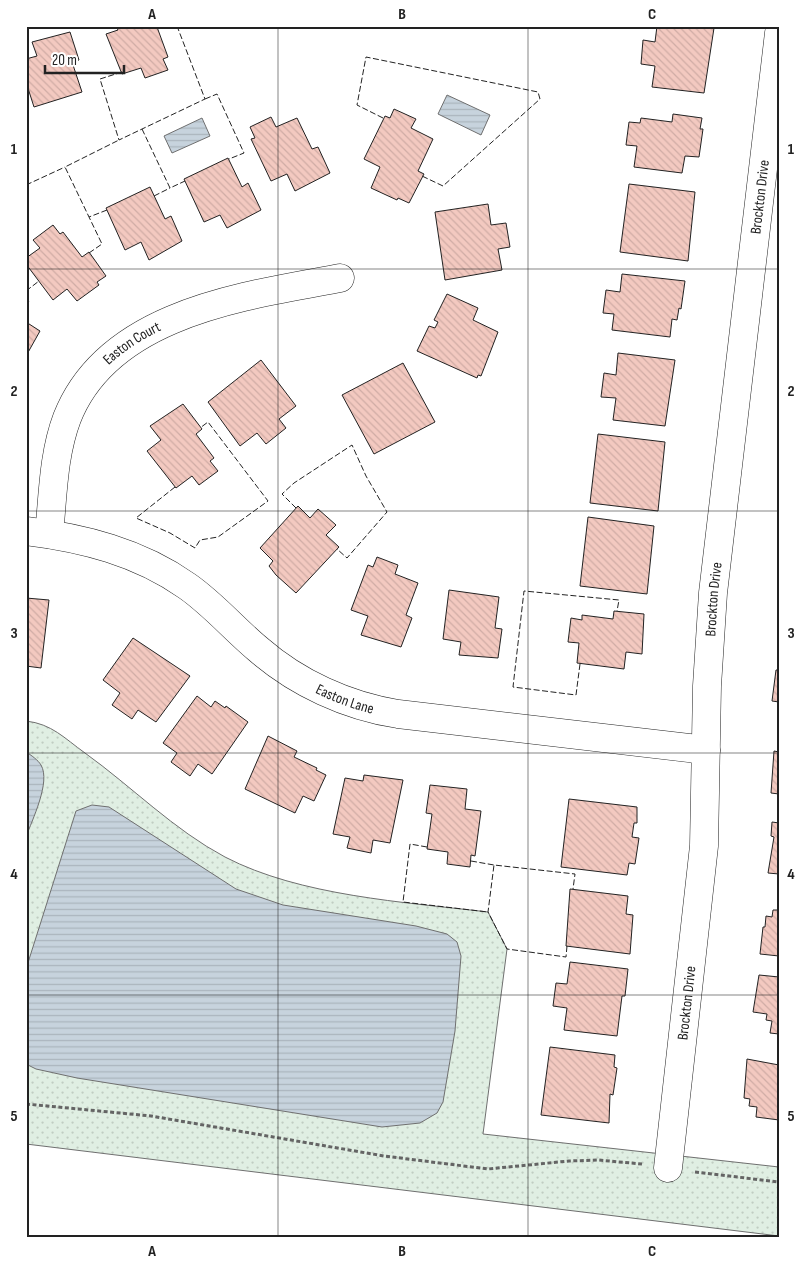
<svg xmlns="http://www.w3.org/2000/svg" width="805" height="1264" viewBox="0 0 805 1264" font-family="'Sofia Sans Condensed',sans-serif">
<defs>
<pattern id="park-dots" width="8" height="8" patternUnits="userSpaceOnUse" patternTransform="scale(1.25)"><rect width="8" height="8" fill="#e0efe3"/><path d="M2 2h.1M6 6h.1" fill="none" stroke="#c0cdc2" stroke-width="1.8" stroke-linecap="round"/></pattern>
<pattern id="water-rules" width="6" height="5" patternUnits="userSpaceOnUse" patternTransform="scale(1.25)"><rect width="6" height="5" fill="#c7d3dd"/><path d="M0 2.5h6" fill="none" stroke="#abb5bd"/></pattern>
<pattern id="building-back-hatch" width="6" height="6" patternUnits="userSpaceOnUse" patternTransform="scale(1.25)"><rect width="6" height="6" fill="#f3c9c0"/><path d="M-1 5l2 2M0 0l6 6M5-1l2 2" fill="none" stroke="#d0aca5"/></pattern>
</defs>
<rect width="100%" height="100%" fill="#fff"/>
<path fill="url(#park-dots)" stroke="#6f6f6f" d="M 26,721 C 52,724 64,738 85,753 C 131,786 174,830 225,857 C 300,896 404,902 488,912 L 507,949 L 483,1134 L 779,1167 L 779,1236 L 26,1144 Z"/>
<path fill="url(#water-rules)" stroke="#6f6f6f" d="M 447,95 L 490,115 L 481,135 L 438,114 Z
M 202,118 L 210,136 L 172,153 L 164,136 Z
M 26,752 C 31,755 38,760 41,765 C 51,782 32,820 26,837 Z
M 92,805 L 109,807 L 236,889 L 283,905 L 416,926 L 447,934 L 457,942 L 461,956 L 455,1031 L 443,1102 L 437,1113 L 420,1123 L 382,1127 L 77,1078 L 36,1069 L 26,1064 L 26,969 L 76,811 Z"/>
<path fill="url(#building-back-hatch)" stroke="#222" d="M 116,26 L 158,26 L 157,27 L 168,57 L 163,59 L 168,70 L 145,78 L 141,68 L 122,74 L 106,34 L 118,30 Z
M 657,26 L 714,28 L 704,93 L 652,87 L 655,66 L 641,64 L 643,40 L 655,42 Z
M 70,32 L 79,60 L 72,62 L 82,92 L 34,107 L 26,82 L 26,59 L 37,56 L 32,42 Z
M 394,109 L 416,119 L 411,128 L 433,139 L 418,171 L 424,174 L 409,203 L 398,198 L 397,200 L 371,188 L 380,167 L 364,159 L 385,116 L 390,118 Z
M 673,114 L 702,118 L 700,129 L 703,129 L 699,157 L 685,156 L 682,173 L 634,167 L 637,146 L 626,145 L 629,122 L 640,123 L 641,118 L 672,122 Z
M 271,117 L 276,127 L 297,118 L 312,149 L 318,147 L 330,173 L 295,191 L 287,174 L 271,181 L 251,139 L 255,138 L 250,127 Z
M 228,158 L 242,187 L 248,183 L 261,210 L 227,228 L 220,215 L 204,222 L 184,179 Z
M 629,184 L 695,192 L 688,261 L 620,252 Z
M 150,187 L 165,219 L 171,216 L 182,241 L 149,260 L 141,242 L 125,250 L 106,208 Z
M 488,204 L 491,225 L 506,223 L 510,247 L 498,249 L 502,270 L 445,280 L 435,212 Z
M 53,225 L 60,234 L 63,232 L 82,257 L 89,252 L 106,276 L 97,282 L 99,285 L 77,301 L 67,289 L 53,300 L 26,264 L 26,258 L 40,248 L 33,240 Z
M 622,274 L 685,281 L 681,309 L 679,308 L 677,320 L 672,319 L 670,337 L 612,330 L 614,314 L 603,313 L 606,290 L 620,292 Z
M 447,294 L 478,308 L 473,320 L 498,332 L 481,376 L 478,375 L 477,378 L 417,351 L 429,326 L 435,328 L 438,322 L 434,320 Z
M 26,322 L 40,331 L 26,356 Z
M 618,353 L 675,360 L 665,426 L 613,420 L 616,398 L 601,397 L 604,373 L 616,375 Z
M 261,360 L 296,406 L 279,419 L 286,428 L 266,444 L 257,433 L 240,446 L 208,402 Z
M 403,363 L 435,422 L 374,454 L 342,395 Z
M 183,404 L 202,429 L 196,434 L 214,458 L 210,461 L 218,471 L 199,485 L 192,476 L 176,488 L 147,451 L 161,440 L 150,426 Z
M 598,434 L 665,442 L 658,511 L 590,503 Z
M 298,506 L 310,518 L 318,509 L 336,525 L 326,535 L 339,547 L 296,593 L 276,575 L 269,566 L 273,561 L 260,548 Z
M 588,517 L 654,526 L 647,594 L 580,586 Z
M 377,557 L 398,565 L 395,574 L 418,583 L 406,615 L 412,618 L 401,647 L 361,635 L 368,616 L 351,610 L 368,565 L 373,567 Z
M 449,590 L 499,597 L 495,628 L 502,629 L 498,658 L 459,655 L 461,642 L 443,639 Z
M 26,598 L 49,600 L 41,668 L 26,666 Z
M 614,611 L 644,614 L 642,654 L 626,652 L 624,669 L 577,663 L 579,643 L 568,642 L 571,618 L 582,620 L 582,615 L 613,619 Z
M 133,638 L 190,676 L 156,722 L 138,710 L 132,719 L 112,705 L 120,693 L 103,680 Z
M 776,670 L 779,670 L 779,702 L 772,701 Z
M 197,696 L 211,707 L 215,701 L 225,708 L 226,706 L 248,722 L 212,774 L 198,764 L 190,776 L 171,762 L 177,753 L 163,743 Z
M 268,736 L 297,751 L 294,757 L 317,768 L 316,770 L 326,775 L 314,801 L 303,796 L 295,813 L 245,789 Z
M 774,751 L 779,752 L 779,794 L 771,793 Z
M 364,775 L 403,780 L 390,843 L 373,840 L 371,853 L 347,848 L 350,837 L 333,834 L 345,778 L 363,781 Z
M 430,785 L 467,789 L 465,809 L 481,811 L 475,856 L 471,855 L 470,867 L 447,864 L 448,852 L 427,849 L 432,814 L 426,813 Z
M 569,799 L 637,807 L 637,823 L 634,823 L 632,837 L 639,838 L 635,864 L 629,863 L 627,875 L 561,867 Z
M 772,822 L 779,823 L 779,874 L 768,873 L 774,837 L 771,836 Z
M 570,889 L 628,896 L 626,914 L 633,915 L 630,954 L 566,946 Z
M 773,910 L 779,910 L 779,956 L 760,954 L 763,927 L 765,927 L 766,916 L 772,917 Z
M 570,962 L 628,969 L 625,996 L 622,996 L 617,1036 L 564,1030 L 567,1008 L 553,1006 L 556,983 L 567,984 Z
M 759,975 L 779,977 L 779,1034 L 770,1033 L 772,1021 L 766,1020 L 767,1014 L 753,1012 Z
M 550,1047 L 615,1055 L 614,1067 L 617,1068 L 613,1095 L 610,1094 L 609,1123 L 541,1115 Z
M 747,1059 L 779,1065 L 779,1120 L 756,1117 L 757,1107 L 749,1106 L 750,1099 L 744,1098 Z"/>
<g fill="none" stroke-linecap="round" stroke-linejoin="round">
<defs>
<g id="minor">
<path id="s1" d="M 26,531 C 83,538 139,552 187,586 C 213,604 234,629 258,649 C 297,683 347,706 398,714 L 706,750"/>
<path id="s2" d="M 49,534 C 53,496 53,455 67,418 C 108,313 244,296 340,278"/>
<path id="s3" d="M 668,1168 L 704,846 L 707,686 L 713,593 L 779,33"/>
</g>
</defs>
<use href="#minor" stroke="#222" stroke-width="29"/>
<path stroke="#646464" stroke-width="3" stroke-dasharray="4 2.5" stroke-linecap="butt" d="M 26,1104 L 151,1116 L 384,1156 L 488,1169 L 569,1161 L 598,1160 L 642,1164
M 695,1172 L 779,1182"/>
<use href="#minor" stroke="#fff" stroke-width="28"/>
<path stroke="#222" stroke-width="1" stroke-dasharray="6 2.5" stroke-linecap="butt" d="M 122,72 L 100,79 L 119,140 L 205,99 L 177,26
M 205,99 L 217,94 L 244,153 L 229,159
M 383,118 L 357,105 L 366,57 L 538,92 L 540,99 L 443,186 L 422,176
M 142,129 L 170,188 L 185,181
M 26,185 L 65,167
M 154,196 L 170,188
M 107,210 L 89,217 L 65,167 L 119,140
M 89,253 L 102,244 L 89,217
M 26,291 L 39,281
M 26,298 L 29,301 L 26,305
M 175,487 L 136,518 L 170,533 L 195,548 L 200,540 L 218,537 L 268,501 L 208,422 L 200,428
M 296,508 L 282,494 L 294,483 L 352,445 L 366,476 L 387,512 L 347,558 L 337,549
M 580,664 L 576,695 L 513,687 L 524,591 L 619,600 L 617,611
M 427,847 L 410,844 L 403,902 L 488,912
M 471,861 L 494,865
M 567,946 L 566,957 L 507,949 L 488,912 L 494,865 L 575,874 L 573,889"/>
</g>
<path fill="none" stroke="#222" stroke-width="1" stroke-opacity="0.55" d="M 278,26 L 278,1238M 528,26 L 528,1238M 26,269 L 779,269M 26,511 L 779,511M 26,753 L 779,753M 26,995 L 779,995"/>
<g text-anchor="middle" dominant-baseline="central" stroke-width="4" stroke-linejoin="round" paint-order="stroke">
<g font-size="15" fill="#222" stroke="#fff">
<text stroke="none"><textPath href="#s3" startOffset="976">Brockton Drive</textPath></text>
<text stroke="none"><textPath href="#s2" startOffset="219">Easton Court</textPath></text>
<text stroke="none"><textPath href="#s3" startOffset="571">Brockton Drive</textPath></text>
<text stroke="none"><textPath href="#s1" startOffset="368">Easton Lane</textPath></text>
<text stroke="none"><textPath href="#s3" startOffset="166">Brockton Drive</textPath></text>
</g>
</g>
<rect width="805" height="1264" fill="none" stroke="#ffffff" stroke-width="55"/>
<path d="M45 65v8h79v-8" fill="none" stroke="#222222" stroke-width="2.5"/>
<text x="52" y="65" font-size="15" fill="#222222" stroke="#ffffff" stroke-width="4" paint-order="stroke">20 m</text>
<rect x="28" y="28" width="750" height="1208" fill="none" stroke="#222" stroke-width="2"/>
<g font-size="16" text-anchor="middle" font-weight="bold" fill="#222">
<text x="152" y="19">A</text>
<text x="402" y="19">B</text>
<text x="652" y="19">C</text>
<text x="14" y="154">1</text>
<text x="791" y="154">1</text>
<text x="14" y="396">2</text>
<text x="791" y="396">2</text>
<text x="14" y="638">3</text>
<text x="791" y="638">3</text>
<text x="14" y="879">4</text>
<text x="791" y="879">4</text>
<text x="14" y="1121">5</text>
<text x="791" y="1121">5</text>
<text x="152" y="1256">A</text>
<text x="402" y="1256">B</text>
<text x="652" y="1256">C</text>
</g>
</svg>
